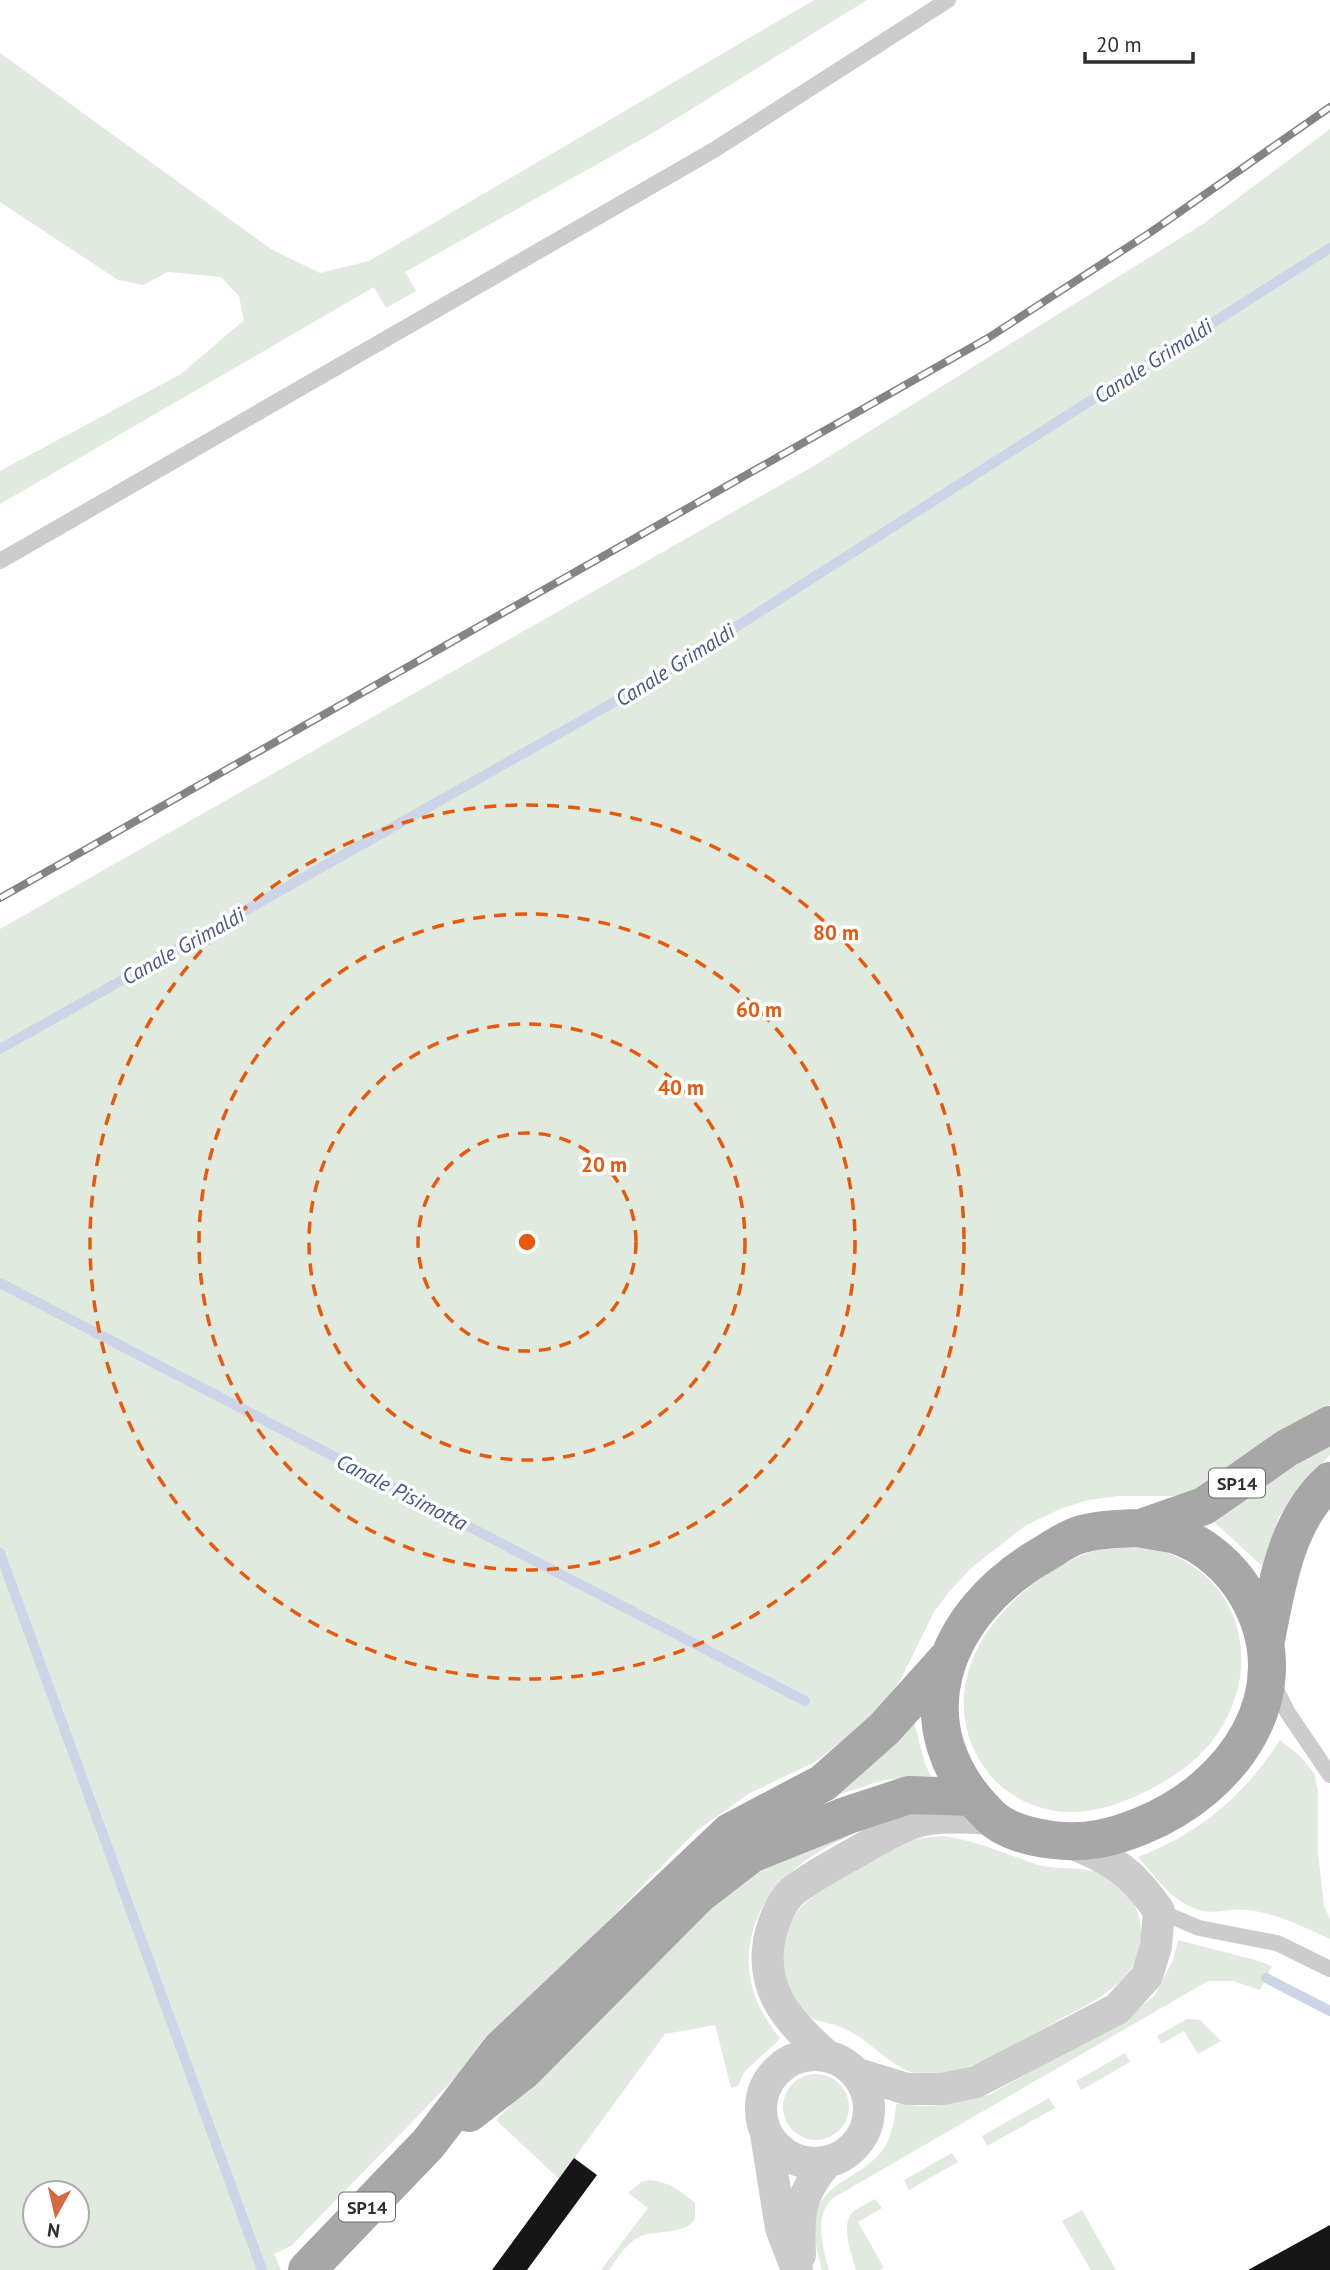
<svg xmlns="http://www.w3.org/2000/svg" width="1330" height="2270" viewBox="0 0 1330 2270" font-family="'PT Sans',sans-serif">
<rect width="100%" height="100%" fill="#fff"/>
<path fill="#e0eade" fill-rule="evenodd" d="M 814,0 L 867,0 L 651,134 L 405,272 L 416,291 L 386,308 L 374,287 L 0,504 L 0,471 L 181,374 L 244,320 L 239,296 L 221,277 L 168,272 L 143,285 L 118,280 L 0,202 L 0,53 L 271,249 L 320,273 L 369,261 Z
M 1330,129 L 1330,1405 L 1287,1427 L 1209,1483 L 1189,1492 L 1173,1496 L 1118,1496 L 1088,1500 L 1060,1509 L 1025,1526 L 971,1568 L 949,1592 L 934,1612 L 900,1681 L 884,1704 L 866,1722 L 815,1762 L 750,1793 L 696,1831 L 291,2246 L 274,2254 L 281,2270 L 0,2270 L 0,929 L 812,467 L 1203,224 ZM 35,2193 L 77,2193 L 77,2235 L 35,2235 Z
M 1330,1442 L 1330,1455 L 1298,1489 L 1279,1517 L 1262,1566 L 1213,1521 Z
M 1113,1547 C 1130,1547 1149,1546 1165,1552 C 1247,1582 1263,1674 1213,1740 C 1191,1768 1159,1787 1127,1800 C 1099,1811 1068,1817 1039,1807 C 1007,1797 985,1776 972,1745 C 939,1663 1011,1586 1082,1555 C 1092,1551 1103,1549 1113,1547 Z
M 914,1722 L 925,1764 L 931,1776 L 884,1780 L 797,1808 Z
M 1280,1740 L 1301,1757 L 1314,1773 L 1318,1791 L 1318,1853 L 1324,1906 L 1330,1919 L 1330,1939 C 1304,1927 1276,1913 1247,1910 C 1224,1907 1213,1918 1189,1906 C 1168,1896 1153,1874 1138,1857 C 1199,1834 1245,1795 1280,1740 Z
M 890,1815 C 862,1830 830,1843 805,1861 C 765,1889 741,1933 751,1982 C 755,2004 768,2022 780,2039 L 744,2072 L 738,2086 L 731,2088 L 715,2025 L 665,2034 L 559,2179 L 496,2120 L 718,1894 L 742,1877 Z
M 944,1836 C 976,1841 1004,1853 1035,1864 C 1057,1871 1088,1865 1107,1876 C 1122,1884 1138,1904 1140,1921 C 1149,1978 1099,1998 1057,2021 C 1017,2043 978,2071 931,2075 C 894,2077 874,2039 840,2027 C 828,2022 811,2022 802,2010 C 781,1983 775,1941 797,1912 C 811,1893 879,1853 903,1843 C 916,1838 930,1837 944,1836 Z
M 1178,1940 L 1259,1961 L 1272,1966 L 1260,1990 L 1233,1981 L 1208,1981 L 833,2198 C 813,2216 823,2247 829,2270 L 822,2270 C 819,2255 812,2238 814,2222 C 820,2177 870,2179 888,2141 C 893,2129 895,2116 896,2104 L 921,2106 L 943,2105 L 989,2095 L 1128,2017 L 1155,1995 L 1173,1960 Z
M 1187,2019 L 1200,2020 L 1221,2041 L 1198,2054 L 1184,2031 L 1161,2044 L 1157,2036 Z
M 1125,2053 L 1130,2062 L 1081,2090 L 1076,2081 Z
M783 2107a33 33 0 1 1 66 0a33 33 0 1 1-66 0Z
M 1049,2098 L 1055,2108 L 987,2146 L 982,2136 Z
M 952,2153 L 958,2162 L 909,2190 L 904,2180 Z
M 650,2180 C 669,2182 681,2191 695,2203 L 695,2219 C 684,2236 657,2229 639,2237 C 626,2243 617,2259 609,2270 L 601,2270 L 648,2208 L 628,2193 L 641,2182 Z
M 875,2199 L 882,2208 L 858,2222 L 884,2268 L 880,2270 L 856,2270 C 852,2256 841,2227 851,2214 C 856,2208 868,2203 875,2199 Z
M 1082,2210 L 1116,2270 L 1091,2270 L 1062,2221 Z"/>
<g fill="none" stroke-linecap="round" stroke-linejoin="round">
<path stroke="#ccd4e8" stroke-width="10" d="M 0,1049 L 648,683 L 1330,248
M 0,1283 L 805,1701
M 0,1553 L 262,2270
M 1266,1978 L 1330,2011"/>
</g>
<path fill="#161616" d="M 574,2158 L 597,2175 L 527,2270 L 492,2270 Z
M 1330,2225 L 1330,2270 L 1248,2270 Z"/>
<g fill="none" stroke-linecap="round" stroke-linejoin="round">
<path stroke="#ccc" stroke-width="16" d="M 0,561 L 714,150 L 948,0
M 1272,1682 L 1288,1713 L 1330,1775
M 1159,1911 L 1199,1928 L 1277,1943 L 1330,1969"/>
<path stroke="#ccc" stroke-width="32" d="M761 2109a54 54 0 1 1 108 0a54 54 0 1 1-108 0Z
M 826,2055 C 787,2021 757,1987 771,1932 C 775,1918 782,1901 793,1891 C 811,1877 833,1865 853,1854 C 877,1841 902,1823 930,1819 C 951,1816 973,1818 994,1819
M 858,2074 L 907,2089 L 943,2089 L 976,2082 L 1117,2009 L 1147,1976 L 1156,1946 L 1159,1911 C 1132,1872 1115,1861 1071,1843
M 766,2134 L 781,2228 L 797,2270
M 800,2255 C 798,2213 799,2195 827,2162"/>
<path stroke="#a7a7a7" stroke-width="38" d="M 1139,1528 C 1151,1531 1164,1532 1176,1535 C 1205,1544 1232,1569 1247,1595 C 1303,1692 1233,1789 1141,1826 C 1112,1838 1085,1844 1053,1840 C 1032,1837 1006,1832 990,1816 C 898,1726 942,1612 1044,1554 C 1054,1548 1065,1540 1076,1536 C 1096,1529 1118,1529 1139,1528 Z
M 1141,1528 L 1204,1506 L 1287,1448 L 1330,1425
M 1266,1640 C 1277,1584 1286,1521 1330,1481
M 469,2113 L 523,2071 L 698,1895 L 751,1854 L 848,1815 L 909,1795 L 970,1797
M 307,2270 L 428,2144 L 501,2049 L 730,1832 L 823,1783 L 884,1729 L 946,1660"/>
<defs>
<path id="rail" d="M 0,898 L 988,338 L 1151,232 L 1330,107"/>
</defs>
<use href="#rail" stroke="#848484" stroke-width="8"/>
<use href="#rail" stroke="#fff" stroke-width="5" stroke-dasharray="16" stroke-linecap="butt"/>
</g>
<g fill="none" stroke="#e8590c" stroke-width="3.5" stroke-dasharray="12 9">
<circle cx="527" cy="1242" r="109"/>
<circle cx="527" cy="1242" r="218"/>
<circle cx="527" cy="1242" r="328"/>
<circle cx="527" cy="1242" r="437"/>
</g>
<g text-anchor="middle" dominant-baseline="central" stroke-width="7" stroke-linejoin="round" paint-order="stroke">
<g fill="#fff" stroke="#6d6d6d" stroke-width="2">
<rect x="1209" y="1468.5" width="56" height="29" rx="5"/>
<rect x="339" y="2192.5" width="56" height="29" rx="5"/>
</g>
<g font-size="18" font-weight="bold" fill="#2f2f2f">
<text x="1237" y="1483">SP14</text>
<text x="367" y="2207">SP14</text>
</g>
<g font-size="21" font-style="italic" fill="#455789" stroke="#fff">
<text transform="translate(1153 361) rotate(-33)">Canale Grimaldi</text>
<text transform="translate(675 665) rotate(-32)">Canale Grimaldi</text>
<text transform="translate(183 946) rotate(-29)">Canale Grimaldi</text>
<text transform="translate(402 1492) rotate(27)">Canale Pisimotta</text>
</g>
</g>
<circle cx="527" cy="1242" r="10" fill="#e8590c" stroke="#fff" stroke-width="3.5"/>
<g font-size="21" text-anchor="middle" font-weight="bold" fill="#e8590c" stroke="#fff" stroke-width="7" stroke-linejoin="round" paint-order="stroke">
<text x="836" y="940">80 m</text>
<text x="759" y="1017">60 m</text>
<text x="681" y="1095">40 m</text>
<text x="604" y="1172">20 m</text>
</g>
<g transform="translate(56 2214) rotate(188)"><circle r="33" fill="#ffffff" stroke="#acacac" stroke-width="2"/>
<path d="M0-5L12 26L0 18L-12 26Z" fill="#d46943"/>
<text y="-10" font-size="19" font-weight="bold" text-anchor="middle" fill="#2f2f2f">N</text>
</g>
<path d="M1085 52v10h108v-10" fill="none" stroke="#2f2f2f" stroke-width="3.5"/>
<text x="1096" y="52" font-size="21" fill="#2f2f2f" stroke="#ffffff" stroke-width="5" paint-order="stroke">20 m</text>
</svg>
